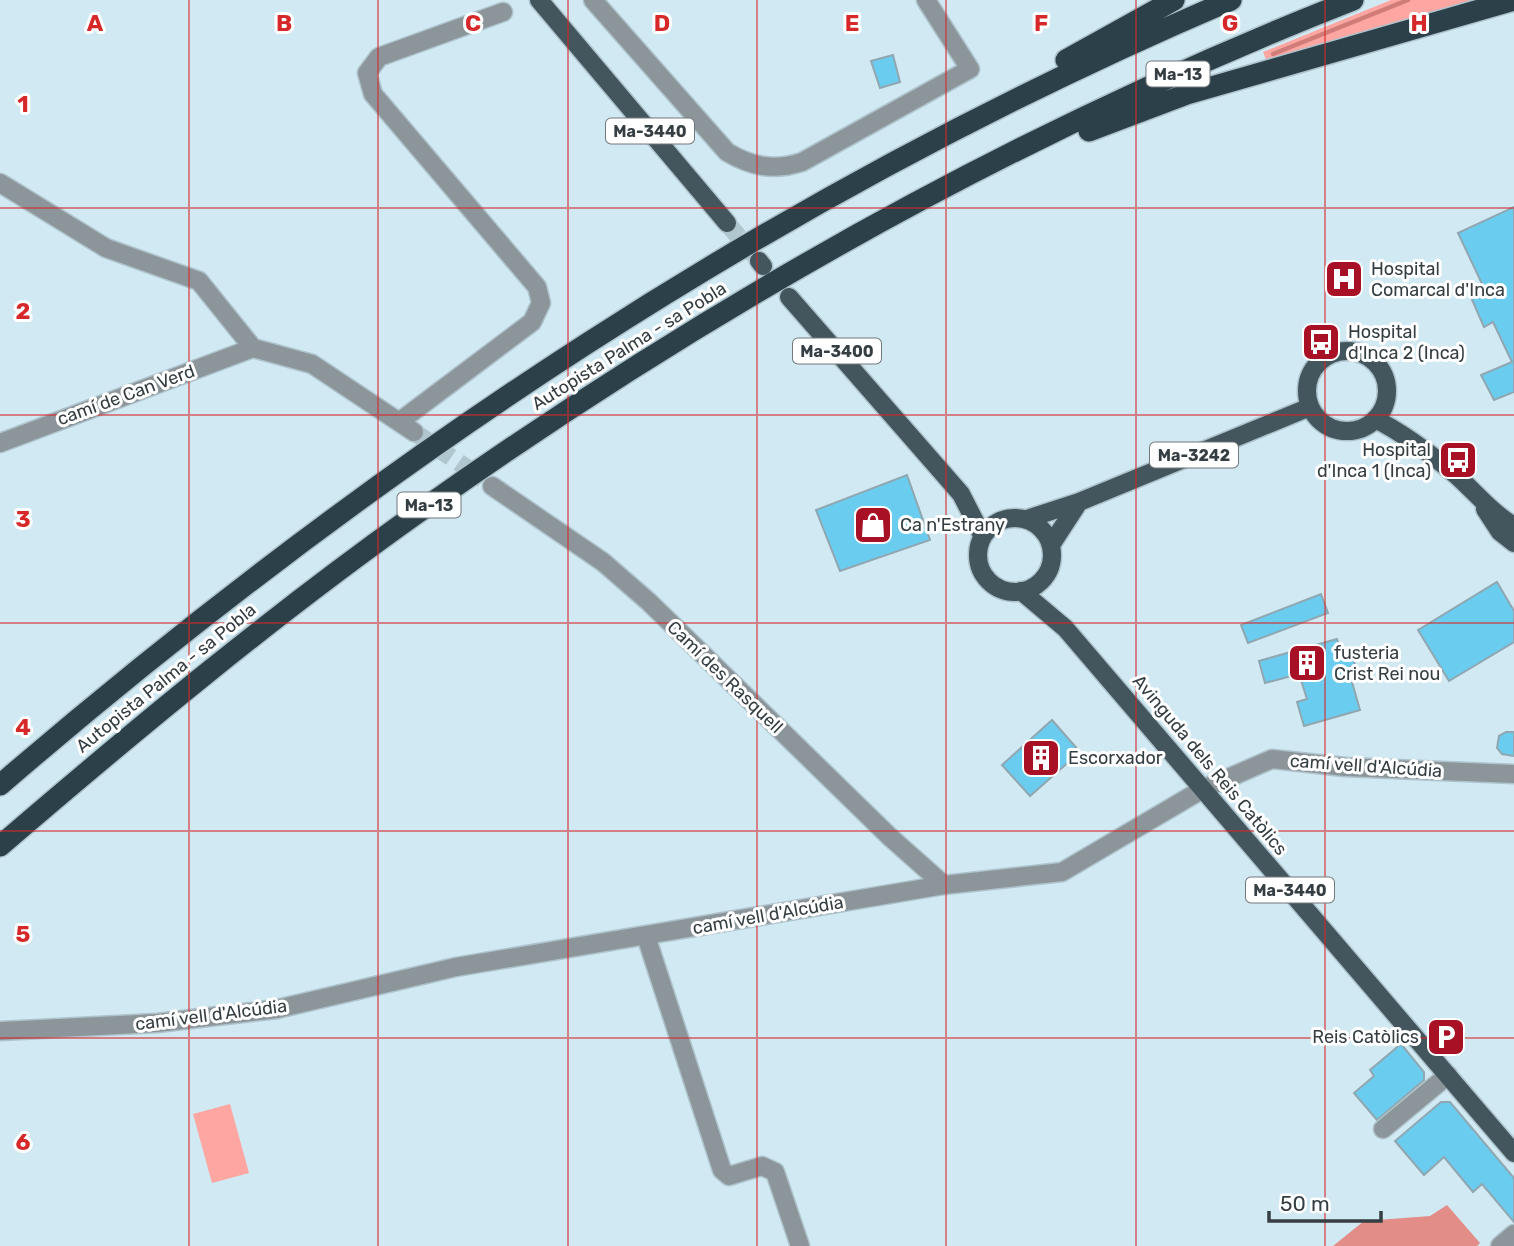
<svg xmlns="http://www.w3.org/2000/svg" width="1514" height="1246" viewBox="0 0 1514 1246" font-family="Rubik,sans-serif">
<rect width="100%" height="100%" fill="#d0e9f3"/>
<path fill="#fea6a2" d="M 1391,0 L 1484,0 L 1267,62 L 1263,52 Z
M 230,1104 L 249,1173 L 212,1183 L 193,1114 Z"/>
<path fill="#e38d89" d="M 1447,1205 L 1480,1243 L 1477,1246 L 1333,1246 L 1364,1221 L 1430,1216 Z"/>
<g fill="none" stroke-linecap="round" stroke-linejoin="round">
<path stroke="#d07c79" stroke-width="4.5" d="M 1273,54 L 1408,0"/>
</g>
<path fill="#6acdf0" stroke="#90a7b1" stroke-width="2" d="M 893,55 L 900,82 L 880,88 L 871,61 Z
M 1514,207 L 1514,392 L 1494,400 L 1481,375 L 1512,362 L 1493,322 L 1484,327 L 1470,295 L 1484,288 L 1458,233 Z
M 907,475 L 930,540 L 840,571 L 816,510 Z
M 1497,582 L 1514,611 L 1514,642 L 1449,681 L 1418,630 Z
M 1321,594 L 1328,613 L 1248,643 L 1241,625 Z
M 1337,639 L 1343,657 L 1352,654 L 1355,665 L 1348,668 L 1360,710 L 1304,726 L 1297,702 L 1307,699 L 1299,674 L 1265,683 L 1259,661 Z
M 1052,720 L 1080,752 L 1030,796 L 1002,765 Z
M 1506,732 L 1514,732 L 1514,756 L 1502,754 L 1497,748 L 1499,736 Z
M 1401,1044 L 1424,1072 L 1424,1080 L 1377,1120 L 1354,1093 L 1374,1076 L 1370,1070 Z
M 1441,1102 L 1450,1102 L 1514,1178 L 1514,1222 L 1482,1184 L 1473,1192 L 1444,1157 L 1424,1175 L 1395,1141 Z"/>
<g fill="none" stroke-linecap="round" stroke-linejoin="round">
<path stroke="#b1c7d0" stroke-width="18" stroke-dasharray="18 9" stroke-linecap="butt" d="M 414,432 L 483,479"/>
<path stroke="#b1c7d0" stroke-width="18" stroke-dasharray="18 9" stroke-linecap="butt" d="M 727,223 L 754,255"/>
<defs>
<path id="minor" d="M 593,0 L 727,152 C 752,167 774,171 802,162 L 970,69 L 926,0
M 0,183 L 106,248 L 199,281 L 253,348 L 312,364 L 414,432
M 399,422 L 532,322 L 541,303 L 537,287 L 373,94 L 367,73 L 379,57 L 503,12
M 0,443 L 253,348
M 492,486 L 603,562 L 649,602 L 890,837 L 944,885
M 646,936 L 722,1170 L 729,1176 L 762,1166 L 775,1172 L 800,1246
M 0,1031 L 157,1023 L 277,1009 L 456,967 L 944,885 L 1062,872 L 1203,789 L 1272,759 L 1345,767 L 1514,774
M 1383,1129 L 1448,1075
M 1500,1246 L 1514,1234"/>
<path id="major" d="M 539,0 L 727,223
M 759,261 L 763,266
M 789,297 L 961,494 L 982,535
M1307 391a40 40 0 1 1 80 0a40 40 0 1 1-80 0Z
M 1375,419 C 1405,434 1431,454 1456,475 C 1476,493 1491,512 1514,526
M 1485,509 L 1500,532 L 1514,543
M978 555a37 37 0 1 1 74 0a37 37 0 1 1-74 0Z
M 1027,519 L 1079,502 L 1310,407
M 1051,545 L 1079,502
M 1021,591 L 1065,628 L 1514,1153"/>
<path id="highway" d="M 1066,60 L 1174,0
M 1089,131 L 1187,94 L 1514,0
M 0,785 C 373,464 778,193 1231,0
M 0,846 C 134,731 271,617 416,514 C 706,308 1021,130 1353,0"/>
</defs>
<use href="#minor" stroke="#aec3cc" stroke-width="21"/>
<use href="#major" stroke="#aec3cc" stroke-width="21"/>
<use href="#highway" stroke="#aec3cc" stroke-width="24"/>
<use href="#minor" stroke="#8c969a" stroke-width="18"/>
<use href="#major" stroke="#44565d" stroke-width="18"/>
<use href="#highway" stroke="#2b4048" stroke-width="21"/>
</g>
<path fill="none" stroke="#d62828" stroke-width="2" stroke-opacity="0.55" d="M 189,0 L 189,1246M 378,0 L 378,1246M 568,0 L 568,1246M 757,0 L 757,1246M 946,0 L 946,1246M 1136,0 L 1136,1246M 1325,0 L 1325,1246M 0,208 L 1514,208M 0,415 L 1514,415M 0,623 L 1514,623M 0,831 L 1514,831M 0,1038 L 1514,1038"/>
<defs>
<symbol id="hospital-square" viewBox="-11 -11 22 22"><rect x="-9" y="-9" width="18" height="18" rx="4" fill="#a81125" stroke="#fff"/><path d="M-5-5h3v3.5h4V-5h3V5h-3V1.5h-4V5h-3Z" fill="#fff"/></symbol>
<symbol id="bus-square" viewBox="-11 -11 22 22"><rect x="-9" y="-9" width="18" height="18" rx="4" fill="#a81125" stroke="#fff"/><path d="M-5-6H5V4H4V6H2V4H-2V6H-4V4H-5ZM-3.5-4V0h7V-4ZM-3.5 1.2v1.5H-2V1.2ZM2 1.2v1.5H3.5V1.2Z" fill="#fff"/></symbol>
<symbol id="shop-square" viewBox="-11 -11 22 22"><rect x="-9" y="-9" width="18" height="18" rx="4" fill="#a81125" stroke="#fff"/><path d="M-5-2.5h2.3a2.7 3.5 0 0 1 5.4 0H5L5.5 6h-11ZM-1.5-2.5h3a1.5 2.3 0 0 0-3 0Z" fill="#fff"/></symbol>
<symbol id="building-square" viewBox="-11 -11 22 22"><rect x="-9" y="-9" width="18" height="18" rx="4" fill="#a81125" stroke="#fff"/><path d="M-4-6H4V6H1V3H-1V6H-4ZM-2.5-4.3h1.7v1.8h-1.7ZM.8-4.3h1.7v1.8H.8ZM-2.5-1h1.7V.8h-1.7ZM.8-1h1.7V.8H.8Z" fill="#fff"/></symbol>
<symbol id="parking-square" viewBox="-11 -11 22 22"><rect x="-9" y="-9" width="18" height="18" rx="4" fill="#a81125" stroke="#fff"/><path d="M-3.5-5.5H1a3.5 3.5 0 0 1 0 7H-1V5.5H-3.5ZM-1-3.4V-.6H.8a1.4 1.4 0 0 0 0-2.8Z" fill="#fff"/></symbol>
</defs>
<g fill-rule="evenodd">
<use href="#hospital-square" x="1322" y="257" width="44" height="44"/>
<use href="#bus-square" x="1299" y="320" width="44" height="44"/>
<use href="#bus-square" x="1436" y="438" width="44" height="44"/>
<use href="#shop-square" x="851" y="503" width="44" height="44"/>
<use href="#building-square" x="1285" y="641" width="44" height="44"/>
<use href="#building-square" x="1019" y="736" width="44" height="44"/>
<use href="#parking-square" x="1424" y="1015" width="44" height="44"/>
</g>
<g text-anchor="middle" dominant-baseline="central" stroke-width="6" stroke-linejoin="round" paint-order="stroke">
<g fill="#fff" stroke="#72787b" stroke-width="2">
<rect x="1146.5" y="61.5" width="63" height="25" rx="5"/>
<rect x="606" y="118.5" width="88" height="25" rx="5"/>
<rect x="793" y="338.5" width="88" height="25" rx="5"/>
<rect x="1150" y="442.5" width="88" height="25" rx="5"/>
<rect x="397.5" y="492.5" width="63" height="25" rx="5"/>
<rect x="1246" y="877.5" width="88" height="25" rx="5"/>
</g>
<g font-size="16" font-weight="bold" fill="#353e42">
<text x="1178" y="74">Ma-13</text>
<text x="650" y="131">Ma-3440</text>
<text x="837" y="351">Ma-3400</text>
<text x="1194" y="455">Ma-3242</text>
<text x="429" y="505">Ma-13</text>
<text x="1290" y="890">Ma-3440</text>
</g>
<g font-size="18" fill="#353e42" stroke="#fff" text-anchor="start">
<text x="1371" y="269">Hospital<tspan x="1371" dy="21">Comarcal d'Inca</tspan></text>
<text x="1348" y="332">Hospital<tspan x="1348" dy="21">d'Inca 2 (Inca)</tspan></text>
<text x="1431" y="450" text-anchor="end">Hospital<tspan x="1431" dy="21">d'Inca 1 (Inca)</tspan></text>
<text x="900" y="525">Ca n'Estrany</text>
<text x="1334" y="653">fusteria<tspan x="1334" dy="21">Crist Rei nou</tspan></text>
<text x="1068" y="758">Escorxador</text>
<text x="1419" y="1037" text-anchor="end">Reis Catòlics</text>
</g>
<g font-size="18" fill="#353e42" stroke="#fff">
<text transform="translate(629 346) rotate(-32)">Autopista Palma - sa Pobla</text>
<text transform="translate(126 395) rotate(-20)">camí de Can Verd</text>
<text transform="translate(725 677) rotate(44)">Camí des Rasquell</text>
<text transform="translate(166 678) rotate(-39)">Autopista Palma - sa Pobla</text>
<text transform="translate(1210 765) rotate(50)">Avinguda dels Reis Catòlics</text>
<text transform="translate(1366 766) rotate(4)">camí vell d'Alcúdia</text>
<text transform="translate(768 915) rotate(-10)">camí vell d'Alcúdia</text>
<text transform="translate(211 1015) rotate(-7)">camí vell d'Alcúdia</text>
</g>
</g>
<g font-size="23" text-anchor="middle" font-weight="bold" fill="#d62828" stroke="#fff" stroke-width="6" stroke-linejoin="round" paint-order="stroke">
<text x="95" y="31">A</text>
<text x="284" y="31">B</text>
<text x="473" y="31">C</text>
<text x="662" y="31">D</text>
<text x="852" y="31">E</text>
<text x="1041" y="31">F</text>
<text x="1230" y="31">G</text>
<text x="1419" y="31">H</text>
<text x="23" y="112">1</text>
<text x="23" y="319">2</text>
<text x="23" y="527">3</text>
<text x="23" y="735">4</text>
<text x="23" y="942">5</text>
<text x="23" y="1150">6</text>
</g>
<path d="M1269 1211v10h112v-10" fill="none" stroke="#353e42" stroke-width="3.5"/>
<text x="1280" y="1211" font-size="21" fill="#353e42" stroke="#ffffff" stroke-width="5" paint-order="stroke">50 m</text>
</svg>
